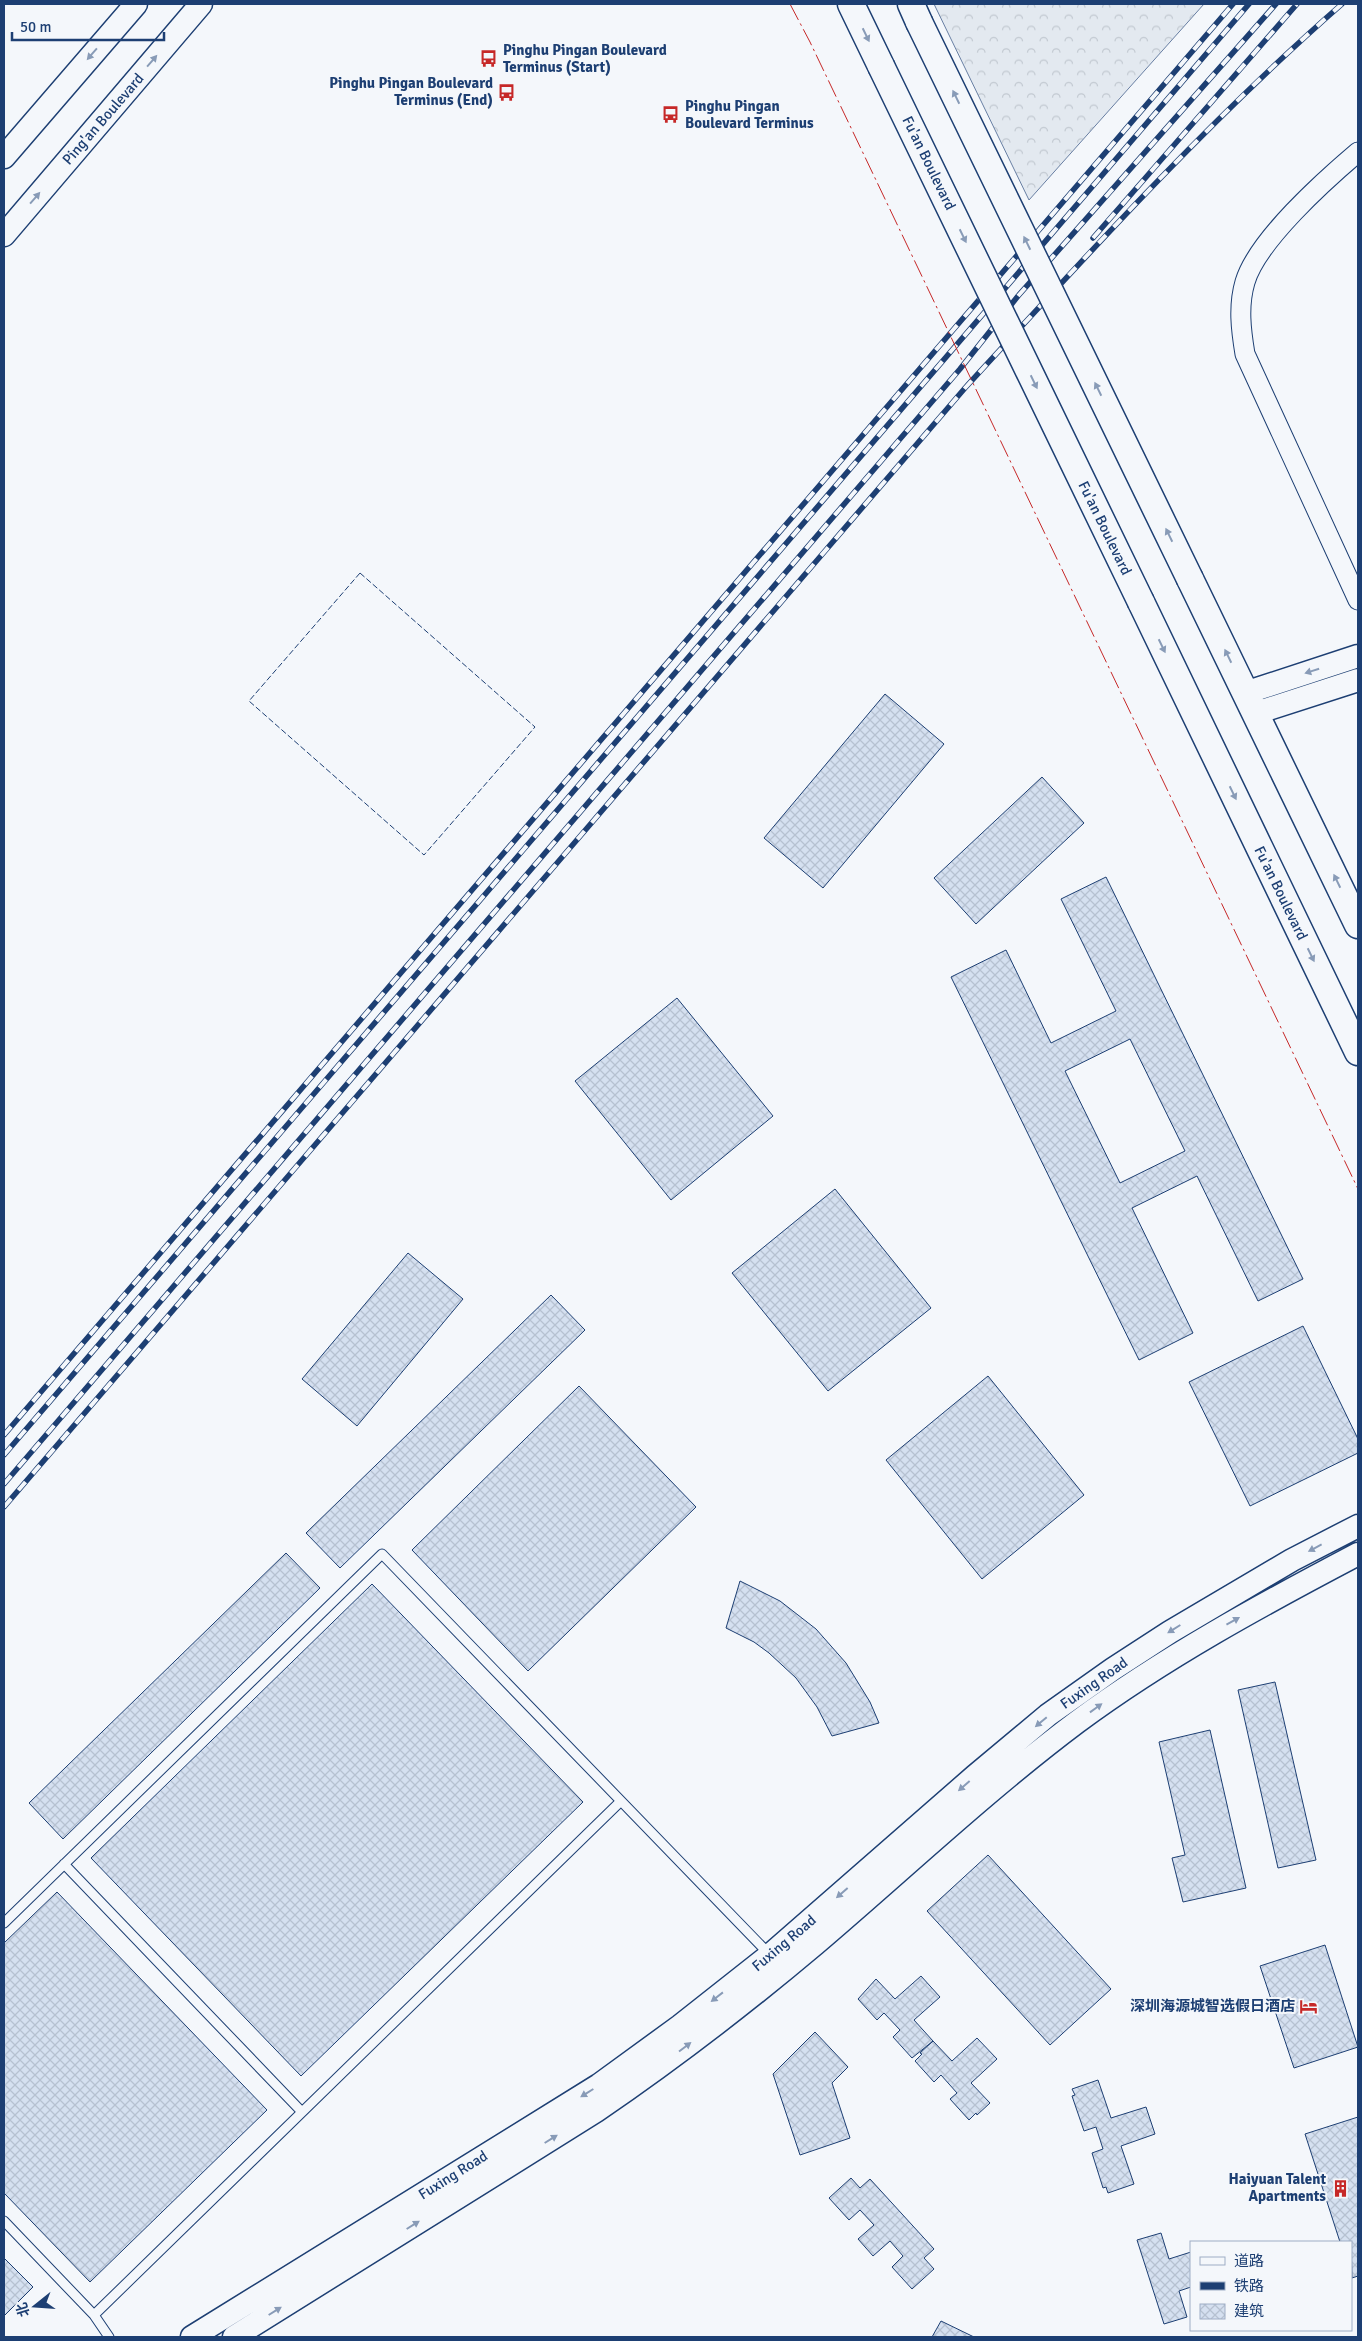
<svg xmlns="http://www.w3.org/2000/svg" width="1362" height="2341" viewBox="0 0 1362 2341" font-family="Signika,'Noto Sans SC',sans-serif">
<defs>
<pattern id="forest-crowns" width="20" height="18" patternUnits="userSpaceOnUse" patternTransform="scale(1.25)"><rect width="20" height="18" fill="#e3e9f0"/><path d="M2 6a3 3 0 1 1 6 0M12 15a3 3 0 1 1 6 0" fill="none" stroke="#c2c9d1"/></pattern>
<pattern id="building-cross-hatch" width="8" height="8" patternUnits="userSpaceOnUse" patternTransform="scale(1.25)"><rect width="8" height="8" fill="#d5e0f0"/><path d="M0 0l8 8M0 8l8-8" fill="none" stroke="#b6c1d1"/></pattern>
</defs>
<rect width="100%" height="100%" fill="#f4f7fb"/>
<path fill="url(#forest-crowns)" stroke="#687fa3" d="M 934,4 L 1204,4 L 1029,200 Z"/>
<path fill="url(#building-cross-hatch)" stroke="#1d3f73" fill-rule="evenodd" d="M 885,694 L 944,744 L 823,888 L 764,838 Z
M 1042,777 L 1084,823 L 976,924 L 934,878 Z
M 1106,877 L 1303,1279 L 1258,1301 L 1197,1176 L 1132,1208 L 1193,1333 L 1139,1360 L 951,977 L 1006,950 L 1051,1043 L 1116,1011 L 1061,899 ZM 1130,1039 L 1185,1151 L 1120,1183 L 1065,1071 Z
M 677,998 L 773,1116 L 671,1200 L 575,1081 Z
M 835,1189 L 931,1308 L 828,1391 L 732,1273 Z
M 408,1253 L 463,1299 L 357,1426 L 302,1379 Z
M 551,1295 L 585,1330 L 340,1568 L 306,1533 Z
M 1303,1326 L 1358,1439 L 1358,1453 L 1250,1506 L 1189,1382 Z
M 988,1376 L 1084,1495 L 982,1579 L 886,1460 Z
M 579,1386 L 696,1507 L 528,1671 L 412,1550 Z
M 286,1553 L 320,1588 L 63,1839 L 29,1803 Z
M 740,1581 L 780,1601 L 816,1629 L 846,1663 L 870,1702 L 879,1723 L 832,1736 L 817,1707 L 796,1678 L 769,1653 L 754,1642 L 726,1628 Z
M 372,1584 L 583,1802 L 301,2076 L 91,1858 Z
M 1275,1682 L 1316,1860 L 1278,1868 L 1238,1690 Z
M 1210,1730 L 1246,1888 L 1183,1902 L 1172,1858 L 1185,1855 L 1159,1742 Z
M 988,1855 L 1111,1989 L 1050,2045 L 927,1911 Z
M 57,1892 L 267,2110 L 90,2282 L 4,2193 L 4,1943 Z
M 1325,1945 L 1358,2047 L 1294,2068 L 1260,1966 Z
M 921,1976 L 940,1997 L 914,2020 L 933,2041 L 912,2058 L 893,2037 L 900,2030 L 884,2013 L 877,2020 L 858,1999 L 876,1979 L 895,1999 Z
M 815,2032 L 848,2067 L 832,2083 L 850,2138 L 800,2155 L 773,2074 Z
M 977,2038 L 997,2059 L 971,2083 L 990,2103 L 977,2115 L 976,2113 L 969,2120 L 950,2099 L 957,2093 L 941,2075 L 934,2082 L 915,2061 L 922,2054 L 920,2053 L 933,2041 L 952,2061 Z
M 1098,2080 L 1111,2118 L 1146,2107 L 1155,2134 L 1121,2146 L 1134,2184 L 1108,2193 L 1106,2187 L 1103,2188 L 1092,2153 L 1103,2149 L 1096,2127 L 1084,2131 L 1072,2096 L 1075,2095 L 1072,2089 Z
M 1358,2117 L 1358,2276 L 1352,2278 L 1351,2242 L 1340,2242 L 1305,2134 Z
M 851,2178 L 860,2188 L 870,2179 L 934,2249 L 924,2258 L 934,2269 L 912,2289 L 892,2267 L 903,2256 L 890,2241 L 873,2256 L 858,2239 L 874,2225 L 860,2210 L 849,2220 L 829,2198 Z
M 1161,2233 L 1169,2259 L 1191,2252 L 1191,2287 L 1179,2291 L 1187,2317 L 1164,2324 L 1137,2240 Z
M 4,2258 L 33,2287 L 4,2316 Z
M 941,2321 L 974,2337 L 932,2337 Z"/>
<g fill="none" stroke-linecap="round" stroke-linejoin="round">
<defs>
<path id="service" d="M 64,1864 L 302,2112
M 4,1923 L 382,1554 L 770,1955
M 4,2221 L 94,2315 L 109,2337
M 94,2315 L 621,1801"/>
<path id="minor" d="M 1358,152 C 1325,180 1257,241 1245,282 C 1238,306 1241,330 1245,354 L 1358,600"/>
<path id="tertiary" d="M 4,157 L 136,4
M 4,235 L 201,4
M 1245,693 L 1358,656
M 1256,713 L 1358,680
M 192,2337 L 599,2085 L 680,2026 L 770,1955 L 975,1776 L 1048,1715 L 1113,1669 L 1170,1632 L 1292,1560 L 1358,1526
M 234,2337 L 596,2111 C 672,2059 745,2003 815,1944 C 902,1870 985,1791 1077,1722 C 1165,1657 1261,1605 1358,1554"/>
<path id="secondary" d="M 851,4 L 881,66
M 911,4 L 919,22
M 1190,579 L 1358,925
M 1141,602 L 1358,1052"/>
</defs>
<use href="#service" stroke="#1d3f73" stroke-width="11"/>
<use href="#minor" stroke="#1d3f73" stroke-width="21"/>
<use href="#tertiary" stroke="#1d3f73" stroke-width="25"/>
<use href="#secondary" stroke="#1d3f73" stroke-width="29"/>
<use href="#service" stroke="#f4f7fb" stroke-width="9"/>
<use href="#minor" stroke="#f4f7fb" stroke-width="19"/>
<use href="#tertiary" stroke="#f4f7fb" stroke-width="22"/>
<use href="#secondary" stroke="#f4f7fb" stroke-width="26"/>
<defs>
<path id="rail" d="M 1093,238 L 1297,4
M 4,1435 L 1233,4
M 4,1455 L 1249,4
M 4,1484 L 960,369 L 1018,296 L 1276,4
M 4,1507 L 965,388 C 1086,256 1207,122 1342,4"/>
</defs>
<use href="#rail" stroke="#1d3f73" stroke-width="5.5"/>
<use href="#rail" stroke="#f4f7fb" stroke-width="4" stroke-dasharray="11" stroke-linecap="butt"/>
<defs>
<path id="secondary-bridge" d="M 919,22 L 1190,579
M 881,66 L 1141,602"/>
</defs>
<use href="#secondary-bridge" stroke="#1d3f73" stroke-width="29" stroke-linecap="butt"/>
<use href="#secondary-bridge" stroke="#f4f7fb" stroke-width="26"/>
<path stroke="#1d3f73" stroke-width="1" stroke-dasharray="6 2.5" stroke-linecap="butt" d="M 360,573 L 535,727 L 424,855 L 249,701 Z"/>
<path stroke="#c62828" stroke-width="1" stroke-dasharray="18 4 2.5 4" stroke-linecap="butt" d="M 790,4 L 810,42 L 1358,1189"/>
</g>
<defs><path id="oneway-solid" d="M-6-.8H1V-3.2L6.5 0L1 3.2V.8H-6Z" transform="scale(1.25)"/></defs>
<g fill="#889bb7">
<use href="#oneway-solid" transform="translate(866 35) rotate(64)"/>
<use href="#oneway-solid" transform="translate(92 54) rotate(131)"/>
<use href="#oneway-solid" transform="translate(152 61) rotate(-49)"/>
<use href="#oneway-solid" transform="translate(956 97) rotate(-116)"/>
<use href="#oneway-solid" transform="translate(35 198) rotate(-49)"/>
<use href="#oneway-solid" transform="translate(963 236) rotate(64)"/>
<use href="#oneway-solid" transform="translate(1027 243) rotate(-116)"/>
<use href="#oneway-solid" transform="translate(1034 382) rotate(64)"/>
<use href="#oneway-solid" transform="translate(1098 389) rotate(-116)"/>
<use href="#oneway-solid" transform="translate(1169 535) rotate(-116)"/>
<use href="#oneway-solid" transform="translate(1162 646) rotate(64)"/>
<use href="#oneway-solid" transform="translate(1228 656) rotate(-116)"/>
<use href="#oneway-solid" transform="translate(1312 671) rotate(162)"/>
<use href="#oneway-solid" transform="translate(1233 793) rotate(64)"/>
<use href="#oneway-solid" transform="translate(1337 881) rotate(-116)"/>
<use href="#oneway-solid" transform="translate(1311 955) rotate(64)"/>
<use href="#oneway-solid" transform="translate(1315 1548) rotate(152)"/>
<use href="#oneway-solid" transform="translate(1233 1621) rotate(-29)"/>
<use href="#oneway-solid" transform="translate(1174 1629) rotate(148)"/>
<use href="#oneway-solid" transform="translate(1096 1708) rotate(-36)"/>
<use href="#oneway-solid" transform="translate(1041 1722) rotate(140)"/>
<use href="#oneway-solid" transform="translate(964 1786) rotate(139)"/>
<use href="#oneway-solid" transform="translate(842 1893) rotate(139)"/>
<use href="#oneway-solid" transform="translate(717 1997) rotate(142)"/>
<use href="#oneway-solid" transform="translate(685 2047) rotate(-37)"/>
<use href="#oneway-solid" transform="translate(587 2093) rotate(148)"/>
<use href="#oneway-solid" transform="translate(551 2139) rotate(-32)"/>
<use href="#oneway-solid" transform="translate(413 2225) rotate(-32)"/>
<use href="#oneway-solid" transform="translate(275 2311) rotate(-32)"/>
</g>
<defs>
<symbol id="bus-bare" viewBox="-9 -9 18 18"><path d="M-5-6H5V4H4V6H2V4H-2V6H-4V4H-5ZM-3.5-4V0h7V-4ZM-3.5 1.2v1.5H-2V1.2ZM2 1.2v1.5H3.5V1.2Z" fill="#c62828" stroke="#f4f7fb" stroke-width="2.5" paint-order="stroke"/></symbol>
<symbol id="hotel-bare" viewBox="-9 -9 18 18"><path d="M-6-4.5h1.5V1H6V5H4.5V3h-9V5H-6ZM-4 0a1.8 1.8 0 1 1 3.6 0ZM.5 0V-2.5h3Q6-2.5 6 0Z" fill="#c62828" stroke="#f4f7fb" stroke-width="2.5" paint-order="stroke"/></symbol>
<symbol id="building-bare" viewBox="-9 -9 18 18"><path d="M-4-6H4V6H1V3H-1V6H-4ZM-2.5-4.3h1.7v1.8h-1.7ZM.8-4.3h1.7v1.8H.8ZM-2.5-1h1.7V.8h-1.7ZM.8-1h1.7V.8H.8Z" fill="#c62828" stroke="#f4f7fb" stroke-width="2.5" paint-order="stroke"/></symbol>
</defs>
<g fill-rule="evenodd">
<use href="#bus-bare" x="476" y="46" width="25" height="25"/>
<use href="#bus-bare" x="494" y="80" width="25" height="25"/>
<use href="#bus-bare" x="658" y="102" width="25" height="25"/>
<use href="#hotel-bare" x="1296" y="1994" width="25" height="25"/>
<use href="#building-bare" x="1328" y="2176" width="25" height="25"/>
</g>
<g text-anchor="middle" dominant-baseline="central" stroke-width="4" stroke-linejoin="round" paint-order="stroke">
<g font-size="15" font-weight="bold" fill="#1d3f73" stroke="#f4f7fb" text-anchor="end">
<text x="503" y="50" text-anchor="start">Pinghu Pingan Boulevard<tspan x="503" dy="17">Terminus (Start)</tspan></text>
<text x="493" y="83">Pinghu Pingan Boulevard<tspan x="493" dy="17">Terminus (End)</tspan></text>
<text x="685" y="106" text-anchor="start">Pinghu Pingan<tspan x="685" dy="17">Boulevard Terminus</tspan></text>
<text x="1295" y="2006">深圳海源城智选假日酒店</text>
<text x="1326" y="2179">Haiyuan Talent<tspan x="1326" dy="17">Apartments</tspan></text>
</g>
<g font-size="15" fill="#1d3f73" stroke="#f4f7fb">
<text transform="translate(103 119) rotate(-49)">Ping'an Boulevard</text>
<text transform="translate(929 163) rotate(64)">Fu'an Boulevard</text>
<text transform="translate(1105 528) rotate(64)">Fu'an Boulevard</text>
<text transform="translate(1281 893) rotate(64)">Fu'an Boulevard</text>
<text transform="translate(1094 1683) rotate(-35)">Fuxing Road</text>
<text transform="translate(784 1943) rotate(-40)">Fuxing Road</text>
<text transform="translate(453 2175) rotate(-32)">Fuxing Road</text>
</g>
</g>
<rect width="1362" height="2341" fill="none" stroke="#1d3f73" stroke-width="10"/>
<rect x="1190" y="2241" width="162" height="90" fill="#f4f7fb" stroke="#9eadc5"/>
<rect x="1200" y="2257" width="25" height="8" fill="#f4f7fb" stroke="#9eadc5"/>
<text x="1234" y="2266" font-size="15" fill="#1d3f73">道路</text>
<rect x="1200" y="2282" width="25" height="8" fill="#1d3f73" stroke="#9eadc5"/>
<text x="1234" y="2291" font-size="15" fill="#1d3f73">铁路</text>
<rect x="1200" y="2304" width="25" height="15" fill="url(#building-cross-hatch)" stroke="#9eadc5"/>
<text x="1234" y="2316" font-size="15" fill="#1d3f73">建筑</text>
<g transform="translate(35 2306) rotate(253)" stroke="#f4f7fb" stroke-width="4" paint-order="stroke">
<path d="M0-4L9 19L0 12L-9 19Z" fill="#1d3f73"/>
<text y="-8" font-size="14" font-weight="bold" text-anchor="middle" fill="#1d3f73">北</text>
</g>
<path d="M12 32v8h152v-8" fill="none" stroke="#1d3f73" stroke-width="2.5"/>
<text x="20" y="32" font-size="15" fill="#1d3f73" stroke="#f4f7fb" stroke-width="4" paint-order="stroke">50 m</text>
</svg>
